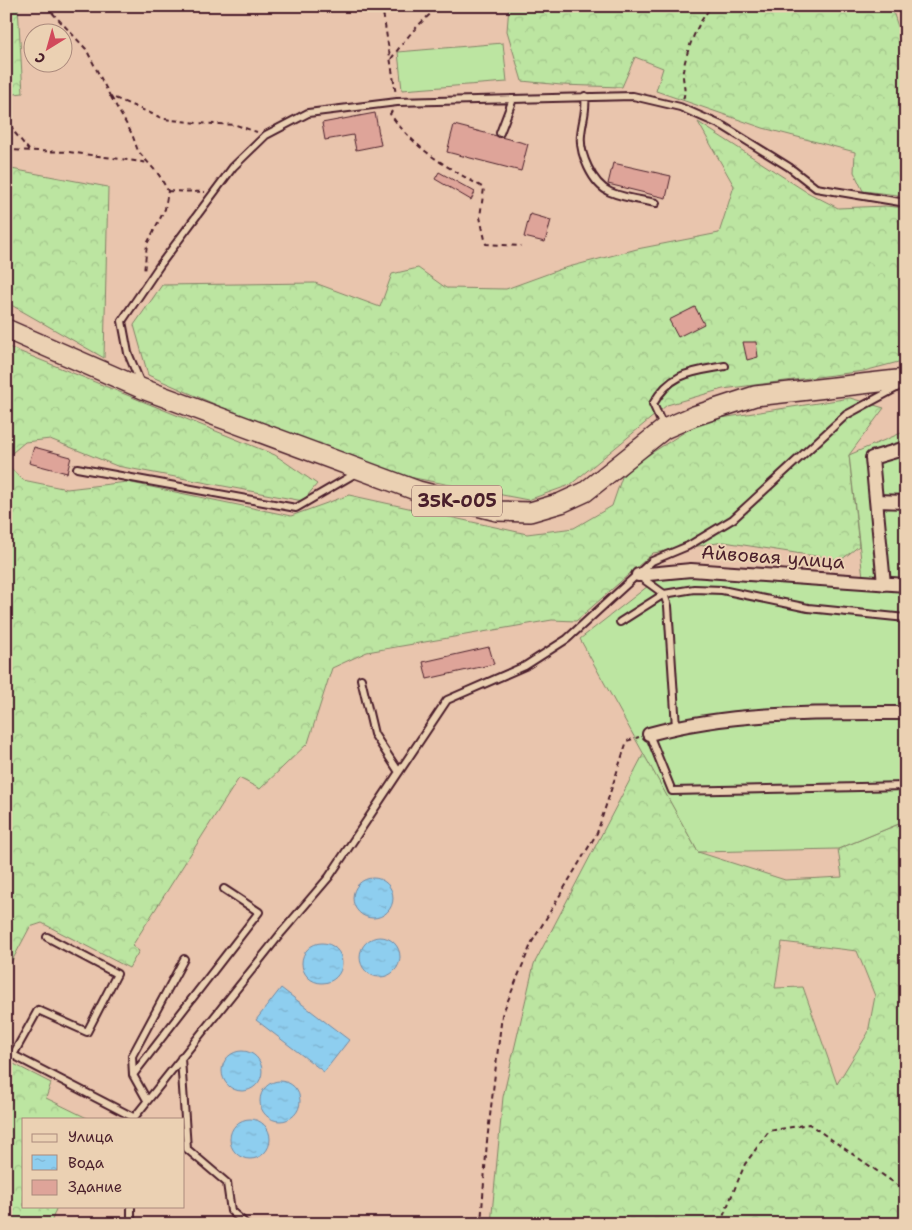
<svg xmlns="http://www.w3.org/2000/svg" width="912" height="1230" viewBox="0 0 912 1230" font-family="'Shantell Sans',sans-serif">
<defs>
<pattern id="forest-crowns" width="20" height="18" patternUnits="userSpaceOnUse" patternTransform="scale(1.25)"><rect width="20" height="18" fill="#bce5a1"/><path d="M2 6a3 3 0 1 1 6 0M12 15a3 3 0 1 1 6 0" fill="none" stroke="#a3c48b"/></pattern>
<pattern id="water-ripples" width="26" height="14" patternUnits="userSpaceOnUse" patternTransform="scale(1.25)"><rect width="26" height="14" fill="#8eceef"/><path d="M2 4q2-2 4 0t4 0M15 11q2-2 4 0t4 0" fill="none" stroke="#7cb0cd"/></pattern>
</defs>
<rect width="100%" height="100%" fill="#e9c5ad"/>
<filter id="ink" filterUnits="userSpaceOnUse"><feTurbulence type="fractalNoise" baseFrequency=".02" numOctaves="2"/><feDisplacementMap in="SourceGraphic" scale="10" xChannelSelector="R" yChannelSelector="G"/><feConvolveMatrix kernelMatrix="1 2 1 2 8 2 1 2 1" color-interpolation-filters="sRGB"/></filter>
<g filter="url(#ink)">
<path fill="url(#forest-crowns)" stroke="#838266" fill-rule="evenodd" d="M 6,6 L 18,6 L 23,93 L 6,95 Z
M 509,6 L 891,6 L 906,50 L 906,196 L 863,191 L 854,172 L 855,152 L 763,128 L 656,91 L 663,68 L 635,57 L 622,87 L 561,85 L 522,81 L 507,31 Z
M 698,122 L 805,191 L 838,208 L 885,206 L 906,208 L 906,360 L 864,371 L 723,389 L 667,405 L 570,485 L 528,500 L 409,477 L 244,417 L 148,375 L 134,325 L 162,285 L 315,283 L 380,307 L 392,274 L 418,268 L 446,288 L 506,289 L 561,269 L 637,249 L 719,233 L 734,186 Z
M 6,168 L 108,187 L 104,358 L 6,302 Z
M 6,346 L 275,455 L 317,484 L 303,501 L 117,466 L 50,439 L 25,442 L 6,458 Z
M 850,398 L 884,408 L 849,455 L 859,546 L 841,560 L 724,542 L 653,553 L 576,621 L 552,620 L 367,652 L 332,668 L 308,743 L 260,789 L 239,778 L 132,946 L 139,951 L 129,968 L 42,923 L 30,927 L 6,972 L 6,464 L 23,480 L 67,489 L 127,482 L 291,516 L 349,495 L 527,534 L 574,528 L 612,506 L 622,477 L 634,464 L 702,421 Z
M 644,753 L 698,852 L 785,880 L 842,877 L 838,849 L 906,821 L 906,1224 L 491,1224 L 503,1097 L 534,964 ZM 782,942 L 857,951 L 875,996 L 868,1033 L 837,1084 L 803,987 L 775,988 Z
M 6,1060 L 51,1083 L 46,1098 L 89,1119 L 24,1119 L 24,1206 L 57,1206 L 52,1220 L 55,1224 L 6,1224 Z"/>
<path fill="#bce5a1" stroke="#838266" d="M 503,43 L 507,82 L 402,90 L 398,52 Z
M 906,431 L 906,821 L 838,849 L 698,852 L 580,639 L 666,572 L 864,586 L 849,455 Z"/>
<path fill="url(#water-ripples)" stroke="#7388a1" d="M353 898a20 20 0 1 1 40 0a20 20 0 1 1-40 0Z
M360 957a20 20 0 1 1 40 0a20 20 0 1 1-40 0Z
M302 963a20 20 0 1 1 40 0a20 20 0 1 1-40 0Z
M 281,988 L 349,1040 L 324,1072 L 256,1020 Z
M222 1071a20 20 0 1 1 40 0a20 20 0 1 1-40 0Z
M260 1101a20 20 0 1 1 40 0a20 20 0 1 1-40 0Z
M230 1139a20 20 0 1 1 40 0a20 20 0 1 1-40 0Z"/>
<path fill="#dea499" stroke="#4a1f2b" d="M 375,113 L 381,145 L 356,150 L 353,135 L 325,140 L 322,123 Z
M 454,125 L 528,144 L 521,171 L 447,152 Z
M 613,163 L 671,176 L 666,198 L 608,184 Z
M 439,172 L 475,192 L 471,200 L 435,179 Z
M 530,214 L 551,220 L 545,242 L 524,237 Z
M 695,307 L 704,324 L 678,337 L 669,320 Z
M 743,342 L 756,342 L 758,357 L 747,360 Z
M 34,447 L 71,457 L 67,473 L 29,463 Z
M 489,647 L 494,664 L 427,679 L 423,662 Z"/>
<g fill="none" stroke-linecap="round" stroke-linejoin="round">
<defs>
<path id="lane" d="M 585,96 C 587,111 582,121 581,135 C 579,153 592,184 610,192 C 624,198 641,200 656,203
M 500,133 L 513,99
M 141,384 L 128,353 L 122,321 L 160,265 L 233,167 L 266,135 L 308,113 L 397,102 L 633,96 L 680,107 L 723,126 L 789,167 L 816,188 L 906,203
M 664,428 L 653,404 C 671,372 692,372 725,366
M 77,468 L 296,508 L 358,472
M 639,576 L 664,594 L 694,589 L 722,590 L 808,608 L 906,618
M 620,622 L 664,594 L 668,606 L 676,727
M 361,679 L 374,734 L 399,772
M 649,734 L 672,791 L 906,786
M 47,937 L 117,974 L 87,1032 L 38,1010 L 13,1055 L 133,1117
M 181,1058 L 187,1149 L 227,1183 L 231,1211 L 246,1224
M 133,1075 L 132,1056 L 184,959
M 147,1100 L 133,1075 L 259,912 L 224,889
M 133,1119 L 282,932 L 329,877 L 447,700 L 525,666 L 567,639 L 652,561 L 688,546 L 733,519 L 846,415 L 898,387
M 131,1206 L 131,1219 L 135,1224"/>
<path id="street" d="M 876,501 L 906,502
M 638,575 L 691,570 L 906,585
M 884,584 L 872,458 L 906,448
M 649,734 C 732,711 820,713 906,713"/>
<path id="primary" d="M 6,329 L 143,389 L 418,491 L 497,511 L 530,512 L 561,503 L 585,492 L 664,429 L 694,416 L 755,396 L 906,379"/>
</defs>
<use href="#lane" stroke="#4a1f2b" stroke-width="10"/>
<use href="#street" stroke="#4a1f2b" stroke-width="16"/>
<use href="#primary" stroke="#4a1f2b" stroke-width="22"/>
<path stroke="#4a1f2b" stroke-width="2" stroke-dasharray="5 4" stroke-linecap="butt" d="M 46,6 L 86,49 L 110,96 L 164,119 L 197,123 L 236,125 L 257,132
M 382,6 L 396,95
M 391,59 C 406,38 420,21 441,6
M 111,97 L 132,134 L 138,151 L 159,175 L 168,191 L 165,209 L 147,244 L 144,273
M 683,99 C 687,90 682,81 683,71 C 687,49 697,23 712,6
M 392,111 L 390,114 C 418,152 444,165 484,188 L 480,217 L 486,244 L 521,246
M 6,117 L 15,133 L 29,150
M 6,150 L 69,152 L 149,163
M 168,191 L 205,192
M 481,1224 L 487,1141 L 502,1015 L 532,942 L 597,833 L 627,741 L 639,737
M 720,1224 L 745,1164 L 769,1131 L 809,1124 L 906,1191"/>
<use href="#lane" stroke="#ebd1b3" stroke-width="6"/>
<use href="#street" stroke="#ebd1b3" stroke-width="12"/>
<use href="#primary" stroke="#ebd1b3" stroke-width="19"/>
</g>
</g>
<g text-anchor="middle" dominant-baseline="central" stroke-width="4" stroke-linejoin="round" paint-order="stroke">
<rect fill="#ebd1b3" stroke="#7a5454" stroke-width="1" x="412" y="485.5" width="90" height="31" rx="4"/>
<g font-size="18" font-weight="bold" fill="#4a1f2b">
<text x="457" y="501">35К-005</text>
</g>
<g font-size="19" fill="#4a1f2b" stroke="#ebd1b3">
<text transform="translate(773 557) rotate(4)">Айвовая улица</text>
</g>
</g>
<rect width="912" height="1230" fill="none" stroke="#ebd1b3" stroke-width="25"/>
<rect x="12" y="12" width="887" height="1205" fill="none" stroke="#4a1f2b" stroke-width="2" filter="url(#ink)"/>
<rect x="22" y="1118" width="162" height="90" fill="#ebd1b3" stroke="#ab8a7d"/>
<rect x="32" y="1134" width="25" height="8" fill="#ebd1b3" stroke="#ab8a7d"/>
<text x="68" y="1142" font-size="15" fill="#4a1f2b">Улица</text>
<rect x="32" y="1155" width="25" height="15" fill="url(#water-ripples)" stroke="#ab8a7d"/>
<text x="68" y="1168" font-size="15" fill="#4a1f2b">Вода</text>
<rect x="32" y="1180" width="25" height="15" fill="#dea499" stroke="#ab8a7d"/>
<text x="68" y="1192" font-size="15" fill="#4a1f2b">Здание</text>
<g transform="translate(48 48) rotate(217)"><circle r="24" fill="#ebd1b3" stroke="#ab8a7d"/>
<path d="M0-4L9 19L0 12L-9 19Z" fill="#d1495b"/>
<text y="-8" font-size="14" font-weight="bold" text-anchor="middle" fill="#4a1f2b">С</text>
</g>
</svg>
